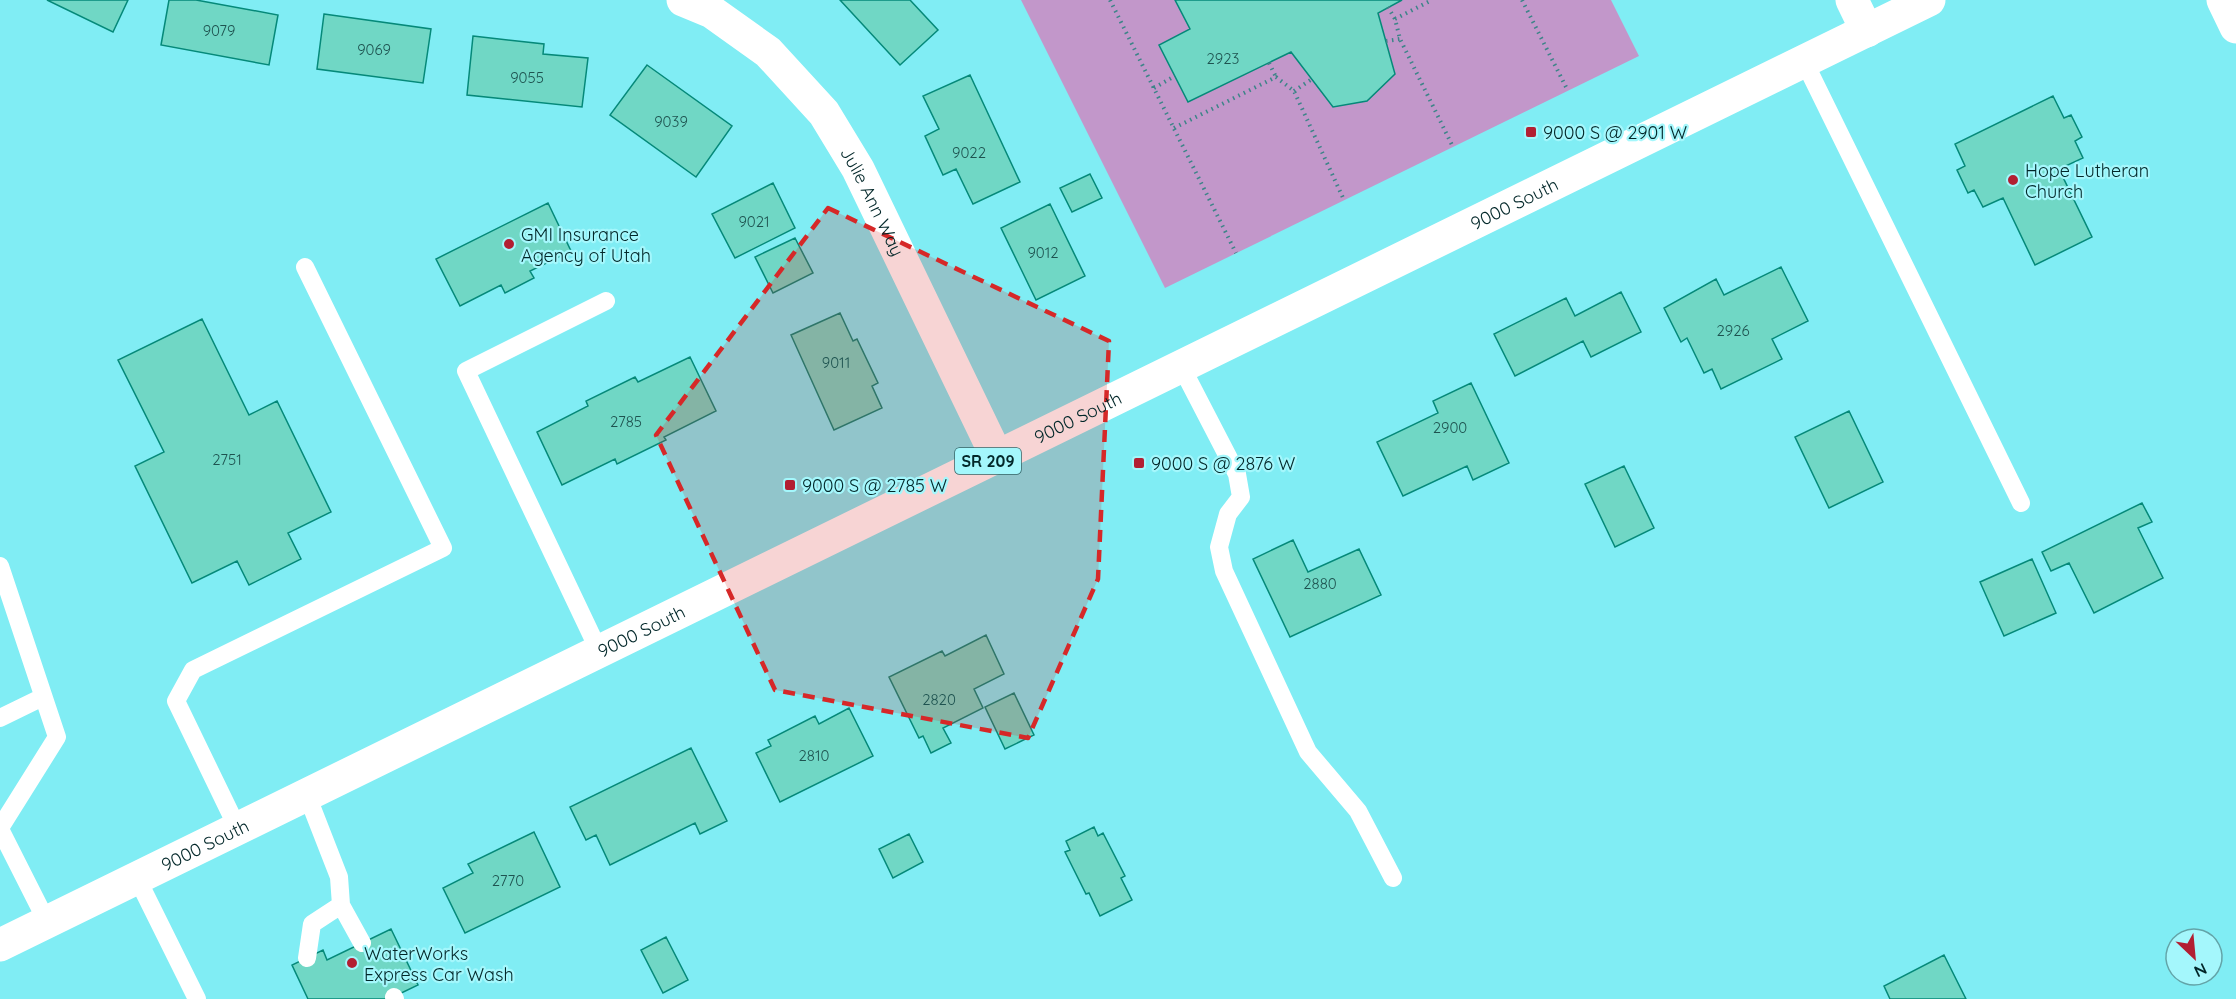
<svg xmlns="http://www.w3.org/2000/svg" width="2236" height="999" viewBox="0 0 2236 999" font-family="Quicksand,sans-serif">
<rect width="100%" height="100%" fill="#80edf4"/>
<path fill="#c297ca" d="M 1021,0 L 1611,0 L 1639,56 L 1165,288 Z"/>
<path fill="#70d7c5" stroke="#058979" stroke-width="1.5" d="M 47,0 L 128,0 L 113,32 Z
M 169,0 L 196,0 L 278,15 L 269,65 L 161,45 Z
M 840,0 L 910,0 L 938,30 L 900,65 Z
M 1175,0 L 1402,0 L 1378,13 L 1395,74 L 1367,101 L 1333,107 L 1291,52 L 1188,102 L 1159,45 L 1190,29 Z
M 324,14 L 431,29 L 423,83 L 317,69 Z
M 473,36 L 544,44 L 543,54 L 588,58 L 582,107 L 467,95 Z
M 647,65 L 732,126 L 696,177 L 610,115 Z
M 970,75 L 1020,182 L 973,204 L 956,169 L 943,175 L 925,136 L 939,129 L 923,96 Z
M 2053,96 L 2064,118 L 2071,115 L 2082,137 L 2075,141 L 2083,158 L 2059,169 L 2092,237 L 2035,265 L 2003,198 L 1983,207 L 1974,190 L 1968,193 L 1957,170 L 1965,166 L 1955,144 Z
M 1090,174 L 1102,198 L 1072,212 L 1060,188 Z
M 773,183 L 795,228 L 735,258 L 712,214 Z
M 548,203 L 571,251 L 530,271 L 534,278 L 505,293 L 501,285 L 460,306 L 436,259 Z
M 1050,204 L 1085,276 L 1036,300 L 1001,228 Z
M 795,238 L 813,273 L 773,293 L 755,257 Z
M 1781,267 L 1808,321 L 1772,339 L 1782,359 L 1721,389 L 1712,369 L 1704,373 L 1687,338 L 1681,342 L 1664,308 L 1716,279 L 1724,295 Z
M 1621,292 L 1641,332 L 1591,357 L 1583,341 L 1515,376 L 1494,334 L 1566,298 L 1575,316 Z
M 840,313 L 853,341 L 857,339 L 878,383 L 872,386 L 882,408 L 834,430 L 791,335 Z
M 202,319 L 249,415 L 277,401 L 331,512 L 288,533 L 301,559 L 249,585 L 237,561 L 192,583 L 135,466 L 164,452 L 118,360 Z
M 690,357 L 716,411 L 664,437 L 666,440 L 617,464 L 615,459 L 562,485 L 537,432 L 588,406 L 586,401 L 635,377 L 638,382 Z
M 1471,383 L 1509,463 L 1473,480 L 1467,466 L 1403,496 L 1377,442 L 1438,413 L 1433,401 Z
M 1849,411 L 1883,482 L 1829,508 L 1795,437 Z
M 1624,466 L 1654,528 L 1615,547 L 1585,484 Z
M 2142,503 L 2152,522 L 2138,528 L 2163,578 L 2094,613 L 2069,563 L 2051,571 L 2042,552 Z
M 1293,540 L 1308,572 L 1359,549 L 1381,595 L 1290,637 L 1253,559 Z
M 2032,559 L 2056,613 L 2004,636 L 1980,582 Z
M 986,635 L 1004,674 L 974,689 L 983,708 L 943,728 L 951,743 L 931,753 L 923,736 L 919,738 L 889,677 L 942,651 L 945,656 Z
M 1014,693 L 1034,735 L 1005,749 L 985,707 Z
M 849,708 L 873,756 L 780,802 L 756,753 L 771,746 L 768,740 L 815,716 L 819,724 Z
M 691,748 L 727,821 L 700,834 L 695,823 L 610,865 L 596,835 L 586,840 L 570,807 Z
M 1094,827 L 1098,836 L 1103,833 L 1125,876 L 1121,878 L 1132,900 L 1100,916 L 1089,893 L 1086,894 L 1065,852 L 1070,850 L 1066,841 Z
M 534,832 L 560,887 L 465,933 L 443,888 L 473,873 L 468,864 Z
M 909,834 L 923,862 L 893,878 L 879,849 Z
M 391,929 L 418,985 L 389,999 L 308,999 L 292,965 L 323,950 L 327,960 Z
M 666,937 L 688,980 L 663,993 L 641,950 Z
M 1944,955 L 1966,999 L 1890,999 L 1884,986 Z"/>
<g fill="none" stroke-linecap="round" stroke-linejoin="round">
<path stroke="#3d8488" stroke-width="4" stroke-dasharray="1.5 4.5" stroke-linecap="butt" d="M 1110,0 L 1236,253
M 1522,0 L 1568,91
M 1388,7 L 1395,19 L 1400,39 L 1453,147
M 1395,19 L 1432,0
M 1386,41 L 1400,39
M 1269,63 L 1276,77
M 1154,88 L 1175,76
M 1294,91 L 1312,79
M 1174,128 L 1276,77 L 1294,91 L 1344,200"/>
<path stroke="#fff" stroke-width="18" d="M 1804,61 L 2021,503
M 1181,366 L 1237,474 L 1241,497 L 1228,514 L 1219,547 L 1224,571 L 1308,752 L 1358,811 L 1393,878
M 0,566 L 57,737 L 0,828
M 599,651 L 466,371 L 606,301
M 0,718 L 43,697
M 307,795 L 339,877 L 341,905 L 362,943
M 0,829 L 47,922
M 238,829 L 176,701 L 193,670 L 443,548 L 305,267
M 137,878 L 197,999
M 307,958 L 312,924 L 341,905
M 394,997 L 395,999"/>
<g stroke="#fff" stroke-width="33">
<path id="s1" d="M 683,0 L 712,12 L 768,52 L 824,113 L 858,169 L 997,457"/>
<path d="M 1852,0 L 1867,31"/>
<path d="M 2223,0 L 2236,27"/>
</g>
<path stroke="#fff" stroke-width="33" id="s2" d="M 0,945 L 1929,0"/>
</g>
<path fill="#d62828" fill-opacity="0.2" stroke="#d62828" stroke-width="4.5" stroke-dasharray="12 8" stroke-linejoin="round" d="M 828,208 L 1109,341 L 1098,579 L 1028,738 L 775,690 L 656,435 Z"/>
<g fill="#b21f32" stroke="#a4f7fc" stroke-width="2">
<rect x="1525" y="126" width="12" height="12" rx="3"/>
<circle cx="2013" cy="180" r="6"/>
<circle cx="509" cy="244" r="6"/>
<rect x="1133" y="457" width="12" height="12" rx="3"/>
<rect x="784" y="479" width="12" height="12" rx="3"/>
<circle cx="352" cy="963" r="6"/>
</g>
<g text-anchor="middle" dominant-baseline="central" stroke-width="4.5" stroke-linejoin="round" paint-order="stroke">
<g font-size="15" fill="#1e5350">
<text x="219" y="30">9079</text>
<text x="374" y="49">9069</text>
<text x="1223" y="58">2923</text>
<text x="527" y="77">9055</text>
<text x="671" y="121">9039</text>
<text x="969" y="152">9022</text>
<text x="754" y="221">9021</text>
<text x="1043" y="252">9012</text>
<text x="1733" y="330">2926</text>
<text x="836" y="362">9011</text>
<text x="626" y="421">2785</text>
<text x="1450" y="427">2900</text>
<text x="227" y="459">2751</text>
<text x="1320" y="583">2880</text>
<text x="939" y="699">2820</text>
<text x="814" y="755">2810</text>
<text x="508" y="880">2770</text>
</g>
<rect fill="#a4f7fc" stroke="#336568" stroke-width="1.5" x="955" y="448" width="66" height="26" rx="4.5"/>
<g font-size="16" font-weight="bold" fill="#022729">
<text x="988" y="461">SR 209</text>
</g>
<g font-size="18" fill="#022729" stroke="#a4f7fc" text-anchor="start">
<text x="1543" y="132">9000 S @ 2901 W</text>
<text x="2025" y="170">Hope Lutheran<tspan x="2025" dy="21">Church</tspan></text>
<text x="521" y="234">GMI Insurance<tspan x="521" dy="21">Agency of Utah</tspan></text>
<text x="1151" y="463">9000 S @ 2876 W</text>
<text x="802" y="485">9000 S @ 2785 W</text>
<text x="364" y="953">WaterWorks<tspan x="364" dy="21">Express Car Wash</tspan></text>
</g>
<g font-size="18" fill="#022729" stroke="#a4f7fc">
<text stroke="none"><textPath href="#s1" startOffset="284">Julie Ann Way</textPath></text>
<text stroke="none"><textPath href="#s2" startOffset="1686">9000 South</textPath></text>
<text stroke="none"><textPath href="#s2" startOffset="1200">9000 South</textPath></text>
<text stroke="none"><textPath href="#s2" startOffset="714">9000 South</textPath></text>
<text stroke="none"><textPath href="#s2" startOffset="228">9000 South</textPath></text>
</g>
</g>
<g transform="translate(2194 957) rotate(154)"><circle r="28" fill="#a4f7fc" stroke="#63a4a8" stroke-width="1.5"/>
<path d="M0-4.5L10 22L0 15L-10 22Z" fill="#b21f32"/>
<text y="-9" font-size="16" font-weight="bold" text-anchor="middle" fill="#022729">N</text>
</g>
</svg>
